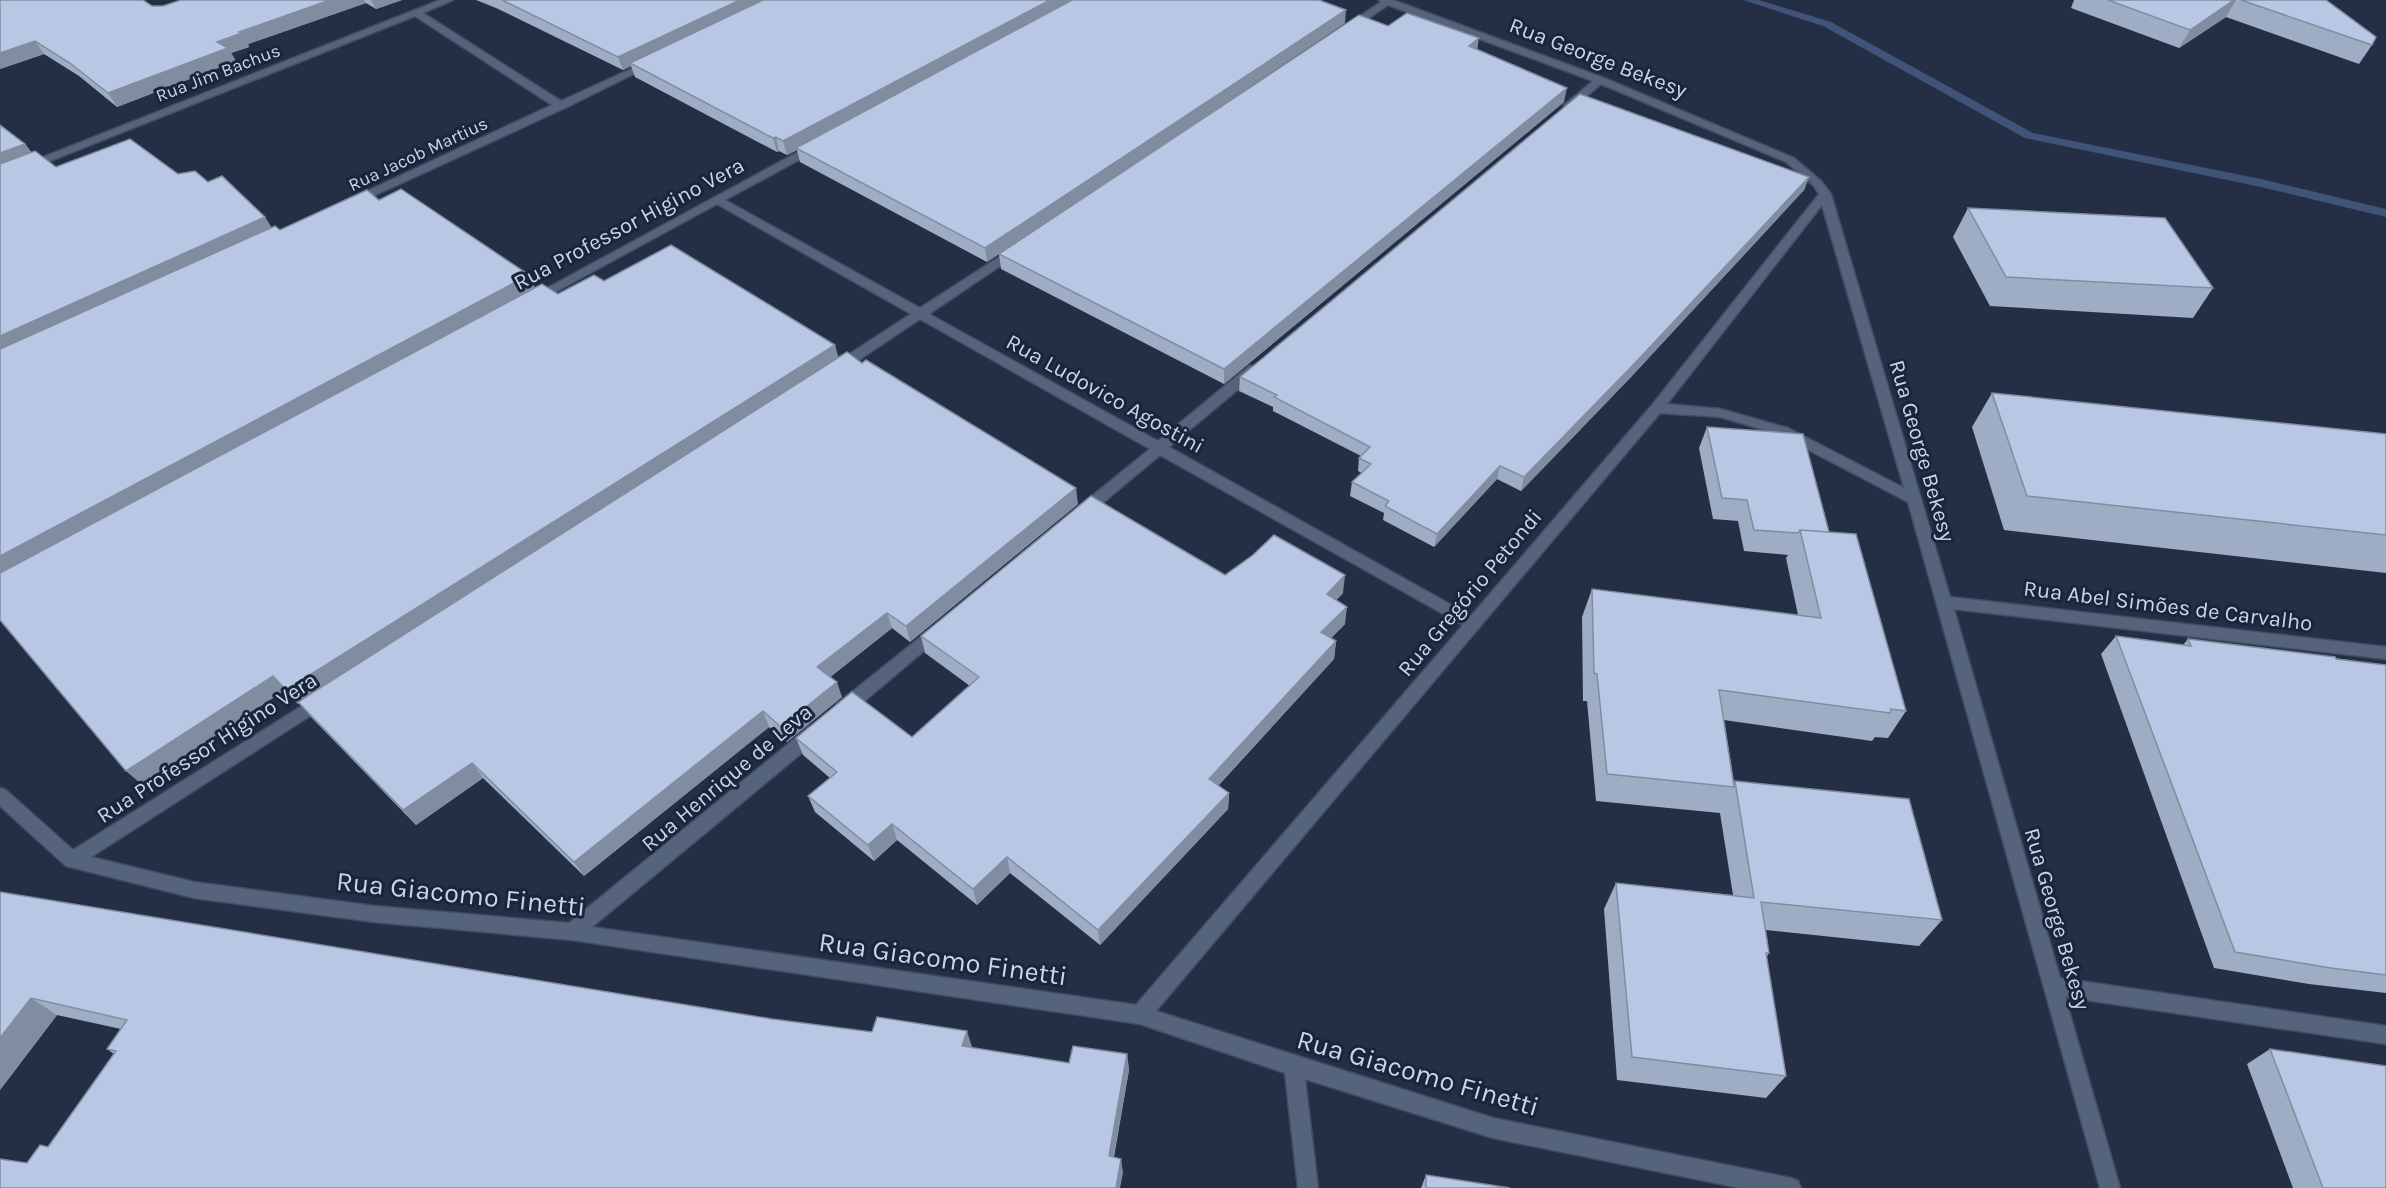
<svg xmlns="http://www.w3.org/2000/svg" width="2386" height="1188" viewBox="0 0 2386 1188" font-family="Karla,sans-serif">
<rect width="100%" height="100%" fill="#242f46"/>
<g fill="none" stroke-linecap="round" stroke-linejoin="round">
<path fill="#415378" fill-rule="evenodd" d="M 1743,0 L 1759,0 L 1831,22 L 2033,133 L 2261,179 L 2386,209 L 2386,217 L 2261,187 L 2025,138 L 1823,26 Z"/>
<defs>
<path id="street" d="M 440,0 L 453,0 L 423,13 L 561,101 L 648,61 L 656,63 L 565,108 L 356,204 L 348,204 L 348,200 L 552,105 L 415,16 L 0,181 L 0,174 Z
M 1379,0 L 1393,0 L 1604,78 L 1794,158 L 1821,181 L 1831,194 L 1950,597 L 2386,647 L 2386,659 L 1954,609 L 2060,978 L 2386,1026 L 2386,1044 L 2065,997 L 2120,1188 L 2100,1188 L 1908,502 L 1778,434 L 1720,417 L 1660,413 L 1156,1011 L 1493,1118 L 1791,1178 L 1798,1181 L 1801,1188 L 1740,1188 L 1493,1138 L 1305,1079 L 1318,1188 L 1298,1188 L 1285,1073 L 1140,1024 L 572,940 L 374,922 L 194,898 L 66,866 L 0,806 L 0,788 L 6,790 L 73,850 L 321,694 L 327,695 L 329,700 L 327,705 L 91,857 L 194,882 L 374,906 L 569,923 L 809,727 L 815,725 L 821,727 L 823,732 L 821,737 L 592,927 L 1136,1005 L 1463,625 L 1160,455 L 1086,517 L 1076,517 L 1074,513 L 1076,509 L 1150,449 L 920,319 L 844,370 L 834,370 L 833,367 L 834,364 L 911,314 L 717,204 L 537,302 L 533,303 L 527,299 L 811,145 L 819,145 L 819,149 L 725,200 L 920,308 L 1013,248 L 1021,248 L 1021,252 L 929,314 L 1158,441 L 1249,366 L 1259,366 L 1260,369 L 1259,372 L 1169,447 L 1471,616 L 1652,405 L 1819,194 L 1813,185 L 1786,162 L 1601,84 L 1572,109 L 1564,109 L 1564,105 L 1593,81 L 1388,5 L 1351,30 L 1345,30 L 1345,26 L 1381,2 ZM 1822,205 L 1904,488 L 1788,428 L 1720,409 L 1667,404 Z
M 938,625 L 943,627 L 946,631 L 943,635 L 849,714 L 843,716 L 837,714 L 835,709 L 837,704 L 933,627 Z"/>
</defs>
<use href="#street" stroke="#424c5f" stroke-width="3"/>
<use href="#street" fill="#55637c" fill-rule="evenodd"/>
</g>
<path fill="#9eacc4" d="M 0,0 L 152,6 L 163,6 L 181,0 L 402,0 L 376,9 L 366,3 L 248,44 L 249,47 L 231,53 L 236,61 L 117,107 L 79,76 L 44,54 L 0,69 Z
M 476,0 L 1319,0 L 1345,23 L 987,262 L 800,162 L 797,150 L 787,155 L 779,151 L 777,152 L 635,77 L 631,66 L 623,70 L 496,8 Z
M 2074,0 L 2326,0 L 2372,45 L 2359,64 L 2226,17 L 2179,48 L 2071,8 Z
M 1388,26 L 1477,50 L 1564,102 L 1224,384 L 1001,269 L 999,254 Z
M 25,144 L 32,153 L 56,167 L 178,174 L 208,182 L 271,227 L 280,230 L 379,200 L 535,288 L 558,294 L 604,281 L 839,358 L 862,363 L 1078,504 L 910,642 L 892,628 L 830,677 L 842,697 L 787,742 L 769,727 L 584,876 L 483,778 L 416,825 L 311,717 L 299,703 L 298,704 L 285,690 L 141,784 Z
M 1809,177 L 1804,190 L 1631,377 L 1521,491 L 1497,479 L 1434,547 L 1383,520 L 1384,513 L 1350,496 L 1352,482 L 1362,473 L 1358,471 L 1359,458 L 1361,456 L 1273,411 L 1273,407 L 1239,391 L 1240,377 Z
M 1968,208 L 2213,288 L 2193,318 L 1990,306 L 1953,237 Z
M 1992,393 L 2386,434 L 2386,573 L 2004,530 L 1972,427 Z
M 1707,427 L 1829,532 L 1906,711 L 1888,738 L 1875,737 L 1872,741 L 1724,720 L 1734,782 L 1735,781 L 1942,920 L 1919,946 L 1766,930 L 1769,953 L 1766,958 L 1786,1076 L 1766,1098 L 1617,1080 L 1604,909 L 1616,883 L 1733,895 L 1720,813 L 1596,801 L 1587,701 L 1583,701 L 1582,617 L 1592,589 L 1798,615 L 1786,558 L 1788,555 L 1744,551 L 1738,521 L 1713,519 L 1699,448 Z
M 1225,575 L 1343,593 L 1336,600 L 1345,624 L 1331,638 L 1336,641 L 1334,659 L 1218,786 L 1229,793 L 1228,809 L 1100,945 L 1010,873 L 977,905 L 897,840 L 874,861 L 815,812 L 808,796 L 830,778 L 803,755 L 796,738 L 912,737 L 970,686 L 925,653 L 921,636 Z
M 2116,636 L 2183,645 L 2188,639 L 2386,665 L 2386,993 L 2309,984 L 2214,968 L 2101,654 Z
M 0,892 L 772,1019 L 972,1047 L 972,1048 L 1069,1063 L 1127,1054 L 1129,1070 L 1114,1157 L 1123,1173 L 27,1163 L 48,1147 L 114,1054 L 107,1049 L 121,1029 L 57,1015 L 0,1090 Z
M 2270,1049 L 2386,1188 L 2293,1188 L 2247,1064 Z
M 1426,1175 L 1510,1188 L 1421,1188 Z"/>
<path fill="#818ca0" d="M 330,0 L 364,0 L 366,3 L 248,44 L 249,47 L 231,53 L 236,61 L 117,107 L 108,93 L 239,32 Z
M 371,0 L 402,0 L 376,9 Z
M 740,0 L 771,0 L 630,63 L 631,66 L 623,70 L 618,57 Z
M 1050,0 L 1075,0 L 796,148 L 797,150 L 787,155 L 783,141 Z
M 2234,0 L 2236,0 L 2226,17 L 2179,48 L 2190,30 Z
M 1346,10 L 1345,23 L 987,262 L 985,248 Z
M 1479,38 L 1477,52 L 1469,46 Z
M 35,41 L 44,54 L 0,69 L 0,53 Z
M 1567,88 L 1564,102 L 1224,384 L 1224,369 Z
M 776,137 L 779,151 L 777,152 L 773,138 Z
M 25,144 L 35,158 L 0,172 L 0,153 Z
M 1809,177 L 1804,190 L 1631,377 L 1521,491 L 1524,477 Z
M 265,217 L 274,231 L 0,356 L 0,336 Z
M 529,275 L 536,290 L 0,577 L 0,556 Z
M 835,345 L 839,359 L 298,704 L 286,690 Z
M 1500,466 L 1497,479 L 1434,547 L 1437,534 Z
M 1076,488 L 1078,504 L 910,642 L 906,626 Z
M 1345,575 L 1343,593 L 1325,612 L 1327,594 Z
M 1347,607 L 1345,624 L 1319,650 L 1321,632 Z
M 887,613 L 892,628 L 823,683 L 817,667 Z
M 1336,641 L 1334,659 L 1208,796 L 1209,779 Z
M 273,676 L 285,690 L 141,784 L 126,771 Z
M 837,682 L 842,697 L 787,742 L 781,727 Z
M 763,711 L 769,727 L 584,876 L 574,862 Z
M 472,763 L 483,778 L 416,825 L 403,810 Z
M 1229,793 L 1228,809 L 1100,945 L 1098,930 Z
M 892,824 L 897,840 L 874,861 L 868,845 Z
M 1007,857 L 1010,873 L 977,905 L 973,889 Z
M 31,998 L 57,1015 L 0,1090 L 0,1038 Z
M 967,1031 L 972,1047 L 968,1063 L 962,1046 Z
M 1127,1054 L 1129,1070 L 1111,1170 L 1109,1156 Z
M 1121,1159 L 1123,1173 L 1120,1188 L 1116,1188 Z"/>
<path fill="#b8c8e4" stroke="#818ca0" stroke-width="1.5" d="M 0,0 L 143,0 L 152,6 L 163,6 L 181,0 L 330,0 L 239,32 L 242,33 L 217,42 L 228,48 L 108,93 L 70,63 L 35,41 L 0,53 Z
M 502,0 L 740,0 L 618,57 Z
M 763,0 L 1050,0 L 783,141 L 776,137 L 773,138 L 630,63 Z
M 1072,0 L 1319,0 L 1346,10 L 985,248 L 796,148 Z
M 2108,0 L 2234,0 L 2190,30 Z
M 2241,0 L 2326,0 L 2376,37 L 2372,45 Z
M 1407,13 L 1479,38 L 1469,46 L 1567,88 L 1224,369 L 999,254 L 1359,15 L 1388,26 Z
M 1580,94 L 1809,177 L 1635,363 L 1524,477 L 1500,466 L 1437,534 L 1385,506 L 1389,501 L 1352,482 L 1371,464 L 1359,458 L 1370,447 L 1274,397 L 1277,395 L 1240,377 Z
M 0,125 L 25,144 L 0,153 Z
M 130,139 L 178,174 L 195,171 L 208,182 L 222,176 L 265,217 L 0,336 L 0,164 L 35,151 L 56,167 Z
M 401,189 L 529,275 L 0,556 L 0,349 L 275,226 L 280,230 L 367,190 L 379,200 Z
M 1968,208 L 2165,218 L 2213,288 L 2006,277 Z
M 671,245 L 835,345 L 286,690 L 273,676 L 126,771 L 0,620 L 0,573 L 542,284 L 558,294 L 594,275 L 604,281 Z
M 847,352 L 862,363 L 866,360 L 1076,488 L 906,626 L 887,613 L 817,667 L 837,682 L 781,727 L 763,711 L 574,862 L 472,763 L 403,810 L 298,702 Z
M 1992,393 L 2386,434 L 2386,535 L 2027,496 Z
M 1707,427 L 1803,434 L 1829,532 L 1800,530 L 1798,533 L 1754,530 L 1747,500 L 1722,498 Z
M 1091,496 L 1225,575 L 1253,555 L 1274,535 L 1345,575 L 1327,594 L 1347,607 L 1321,632 L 1336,641 L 1209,779 L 1229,793 L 1098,930 L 1007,857 L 973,889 L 892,824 L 868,845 L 808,796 L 837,772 L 796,738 L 852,692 L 912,737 L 979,677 L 921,636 Z
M 1800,530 L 1856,534 L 1906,711 L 1891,709 L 1890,713 L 1719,690 L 1734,787 L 1607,774 L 1597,674 L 1594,673 L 1592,589 L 1821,618 Z
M 2116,636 L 2191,646 L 2188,639 L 2335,657 L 2336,659 L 2386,665 L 2386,975 L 2331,968 L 2235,952 Z
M 1735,781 L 1909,799 L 1942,920 L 1761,902 L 1769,953 L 1766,953 L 1786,1076 L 1632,1057 L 1616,883 L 1754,898 Z
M 0,892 L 772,1019 L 872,1032 L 877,1017 L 967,1031 L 962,1046 L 1069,1063 L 1073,1046 L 1127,1054 L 1109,1156 L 1121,1159 L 1116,1188 L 0,1188 L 0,1159 L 27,1163 L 40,1145 L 48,1147 L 116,1051 L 107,1049 L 127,1020 L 31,998 L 0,1038 Z
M 2270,1049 L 2386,1066 L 2386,1188 L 2323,1188 Z
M 1426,1175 L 1510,1188 L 1426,1188 Z"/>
<g text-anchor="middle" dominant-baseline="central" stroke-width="6" stroke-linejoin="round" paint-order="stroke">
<g font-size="18" fill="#cdd5e3" stroke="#1a253b">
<text transform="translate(218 73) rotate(-21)">Rua Jim Bachus</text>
<text transform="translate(418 154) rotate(-25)">Rua Jacob Martius</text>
</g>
<g font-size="22" fill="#cdd5e3" stroke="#1a253b">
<text transform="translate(1598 58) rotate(21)">Rua George Bekesy</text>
<text transform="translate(629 224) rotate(-28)">Rua Professor Higino Vera</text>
<text transform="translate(1105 394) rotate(29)">Rua Ludovico Agostini</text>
<text transform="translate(1922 451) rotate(74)">Rua George Bekesy</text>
<text transform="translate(1470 593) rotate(-50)">Rua Gregório Petondi</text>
<text transform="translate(2168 606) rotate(7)">Rua Abel Simões de Carvalho</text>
<text transform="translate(207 748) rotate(-33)">Rua Professor Higino Vera</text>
<text transform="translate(727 778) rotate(-40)">Rua Henrique de Leva</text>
<text transform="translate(2057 919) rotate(74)">Rua George Bekesy</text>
</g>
<g font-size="27" fill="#cdd5e3" stroke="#1a253b">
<text transform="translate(461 894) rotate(6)">Rua Giacomo Finetti</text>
<text transform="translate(943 959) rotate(8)">Rua Giacomo Finetti</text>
<text transform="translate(1418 1073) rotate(16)">Rua Giacomo Finetti</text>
</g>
</g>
</svg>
